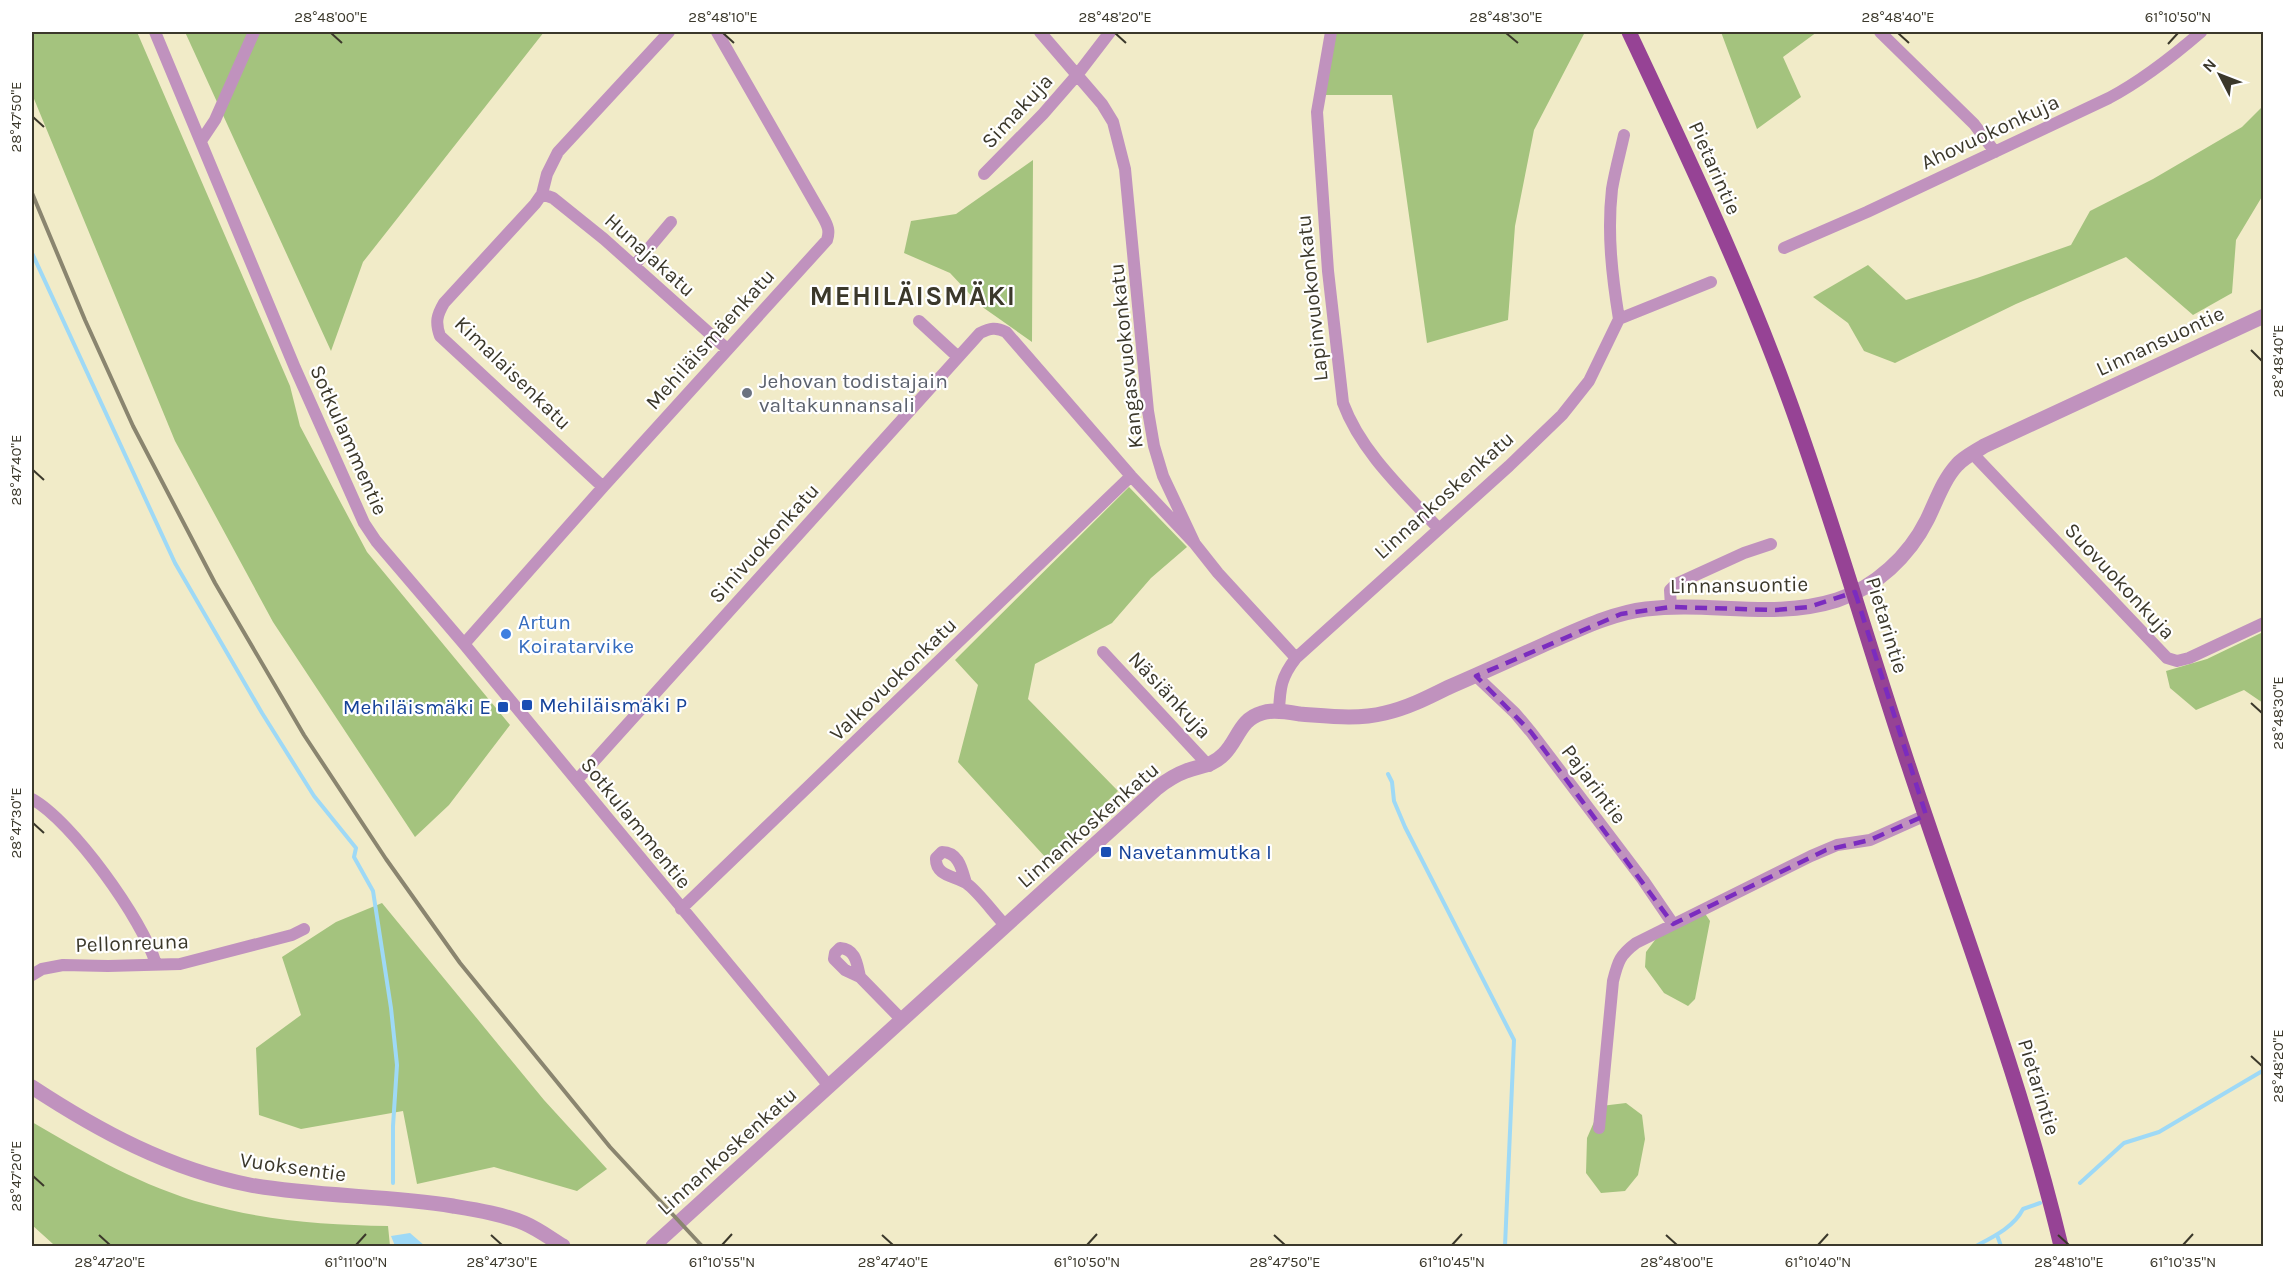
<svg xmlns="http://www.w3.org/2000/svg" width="2295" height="1278" viewBox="0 0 2295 1278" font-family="Karla,sans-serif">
<rect width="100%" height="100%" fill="#f1ebc8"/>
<path fill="#a4c37e" d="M 32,32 L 137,32 L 290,386 L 300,426 L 367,552 L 510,725 L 449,805 L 415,837 L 273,622 L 175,441 L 32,94 Z
M 185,32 L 544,32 L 363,262 L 331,351 Z
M 1332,32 L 1585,32 L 1534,130 L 1515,226 L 1508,320 L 1427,343 L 1392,95 L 1325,95 Z
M 1721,32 L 1817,32 L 1783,57 L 1801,97 L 1757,129 Z
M 2263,106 L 2263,195 L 2236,240 L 2232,293 L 2193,315 L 2126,257 L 2016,304 L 1895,363 L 1864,351 L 1848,323 L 1813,297 L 1868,265 L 1906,300 L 1977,278 L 2071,245 L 2090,211 L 2153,179 L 2242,127 Z
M 1033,160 L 1032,342 L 981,306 L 950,273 L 904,253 L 911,221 L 956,214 Z
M 1129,487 L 1187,547 L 1151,578 L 1112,623 L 1035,664 L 1028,699 L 1118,791 L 1047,859 L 958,762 L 978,685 L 955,660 Z
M 2263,632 L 2263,703 L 2244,690 L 2196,710 L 2170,688 L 2166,671 L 2207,659 Z
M 382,903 L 544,1100 L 607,1169 L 577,1191 L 494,1167 L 417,1184 L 403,1111 L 301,1129 L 259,1115 L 256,1048 L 301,1015 L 282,957 L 336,922 Z
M 1704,912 L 1710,921 L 1695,999 L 1688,1006 L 1664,993 L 1645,967 L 1646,952 L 1658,936 Z
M 1626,1103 L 1642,1115 L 1645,1139 L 1638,1175 L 1625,1191 L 1601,1193 L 1586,1173 L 1587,1138 L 1601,1106 Z
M 32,1122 C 87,1154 143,1187 206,1204 C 266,1221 326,1225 388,1226 L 390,1246 L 53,1246 L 53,1244 L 32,1225 Z"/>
<path fill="#9ed9f6" d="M 410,1233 L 425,1246 L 395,1246 L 391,1236 Z"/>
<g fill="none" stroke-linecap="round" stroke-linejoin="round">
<path stroke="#9ed9f6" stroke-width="4" d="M 32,253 L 175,563 L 262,713 L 314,796 L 356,848 L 354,857 L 373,891 L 391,1008 L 397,1065 L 393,1126 L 393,1183
M 1388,774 L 1392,782 L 1394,801 L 1405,827 L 1514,1040 L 1505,1246
M 2080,1183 L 2124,1143 L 2159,1132 L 2264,1070
M 1997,1235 L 2001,1246
M 1976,1246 C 1993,1237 2014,1227 2023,1209 L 2040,1203"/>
<path stroke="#c092be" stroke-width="12" d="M 155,32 L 295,368 L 364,523 L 376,541 L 464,644 L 829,1086
M 1040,32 L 1102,104 L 1113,122 L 1125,169 L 1148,411 L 1154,446 L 1163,476 L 1195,544 L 1218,573 L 1296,658
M 1331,32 L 1317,112 L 1328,271 L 1343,403 C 1361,452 1404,491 1439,529
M 1880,32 L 1974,124 L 1995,152
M 201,141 L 215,120 L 254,32
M 984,174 L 1043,114 L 1077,75 L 1110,32
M 542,194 L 553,198 L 604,239 L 727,349
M 1784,248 L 1867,212 L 2109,98 C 2143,80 2172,57 2201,32
M 634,266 L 671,222
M 1619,319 C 1612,276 1607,233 1612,189 C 1615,171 1620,153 1624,135
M 919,321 L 958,357
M 1972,453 L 2167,658 L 2177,661 L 2189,658 L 2264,623
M 603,487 L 440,336 C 435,322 437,315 444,303 L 535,204 L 542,194 L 547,174 L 558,152 L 669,32
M 1671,607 L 1670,590 L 1676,584 L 1744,553 L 1771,544
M 464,644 L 603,487 L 827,240 C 830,231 828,226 823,217 L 717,32
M 1103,652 L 1209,766
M 1476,676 L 1515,713 L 1531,732 L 1643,880 L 1673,924
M 1279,711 C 1280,688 1281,677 1296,658 L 1509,466 L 1562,415 L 1589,381 L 1619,319 L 1711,282
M 577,780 L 980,333 C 990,328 996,327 1006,332 L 1131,476 L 1195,544
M 32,799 C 72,821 143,920 156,964
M 966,883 C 962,870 959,852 942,852 L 936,858 C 935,876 955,876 966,883 C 978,891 995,915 1006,926
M 681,909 L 1131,476
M 32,975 L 42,969 L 63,965 L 108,966 L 180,964 L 292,935 L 304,929
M 860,977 C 857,964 856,949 840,948 L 835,953 L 834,959 L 845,970 L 860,977 L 902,1020
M 1599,1128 L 1613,981 C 1618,961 1620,955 1636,943 L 1811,856 L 1837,845 L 1870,840 L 1926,815"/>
<path stroke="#c092be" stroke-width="15" d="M 32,1087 C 99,1131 169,1169 250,1185 C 317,1197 386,1195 453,1206 C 477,1210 502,1214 524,1223 C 538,1229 550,1238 563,1246
M 653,1246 L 1157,788 C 1166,781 1175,775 1186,771 C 1201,765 1211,767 1224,754 C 1238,740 1240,719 1262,713 C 1273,709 1288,712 1300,714 C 1328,716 1357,720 1385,713 C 1407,708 1427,698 1447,688 C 1482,673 1517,657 1552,641 C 1582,628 1613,613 1646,609 C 1710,601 1774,620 1837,600 C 1876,587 1909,556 1927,520 C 1936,502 1943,480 1957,465 C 1964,457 1975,452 1984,446 L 2264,316"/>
<path stroke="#964395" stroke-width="15" d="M 1629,32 C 1685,151 1742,271 1787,394 C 1832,516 1867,641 1908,764 C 1961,925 2022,1082 2061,1246"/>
<path stroke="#8a856f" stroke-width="4" d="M 32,193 L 85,320 L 133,426 L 215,583 L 304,735 L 386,859 L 460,963 L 610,1147 L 702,1246"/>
</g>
<path fill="none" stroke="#7b2cbf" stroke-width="4.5" stroke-dasharray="12 8" stroke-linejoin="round" d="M 1855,592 L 1926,815 L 1870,840 L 1826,850 L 1673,924 L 1531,732 L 1476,676 L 1621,614 L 1671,607 L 1776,610 L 1809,607 Z"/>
<path fill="none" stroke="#3b382b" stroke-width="2" d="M 331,33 L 342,43M 723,33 L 734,43M 1115,33 L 1126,43M 1506,33 L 1518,43M 1898,33 L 1909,43M 2168,44 L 2178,33M 33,117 L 44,127M 2251,350 L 2262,361M 33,470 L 44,480M 2251,703 L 2262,713M 33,823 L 44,833M 2251,1056 L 2262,1066M 33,1176 L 44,1186M 99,1235 L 110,1245M 491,1235 L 502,1245M 882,1235 L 893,1245M 1274,1235 L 1285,1245M 1666,1235 L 1677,1245M 2058,1235 L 2069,1245M 356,1245 L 366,1234M 722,1245 L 732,1234M 1087,1245 L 1097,1234M 1452,1245 L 1462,1234M 1818,1245 L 1828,1234M 2183,1245 L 2193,1234"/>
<circle fill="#6b7280" stroke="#fff" stroke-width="2" cx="747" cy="393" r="6"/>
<circle fill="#3f7fe0" stroke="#fff" stroke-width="2" cx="506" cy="634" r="6"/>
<g fill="#1a4fb4" stroke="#fff" stroke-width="2">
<rect x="521" y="699" width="12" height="12" rx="3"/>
<rect x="497" y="701" width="12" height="12" rx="3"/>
<rect x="1100" y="846" width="12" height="12" rx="3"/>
</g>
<g text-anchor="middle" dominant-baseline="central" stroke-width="4.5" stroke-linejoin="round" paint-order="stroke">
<g font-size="21" fill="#3b382b" stroke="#fff">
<text transform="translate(1017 111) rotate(-47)">Simakuja</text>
<text transform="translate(1990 132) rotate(-25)">Ahovuokonkuja</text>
<text transform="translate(1715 168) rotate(66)">Pietarintie</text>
<text transform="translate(650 255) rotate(42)">Hunajakatu</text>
<text transform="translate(1312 298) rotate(-96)">Lapinvuokonkatu</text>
<text transform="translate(710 339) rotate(-48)">Mehiläismäenkatu</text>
<text transform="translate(2160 341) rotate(-25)">Linnansuontie</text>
<text transform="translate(1126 356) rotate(-96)">Kangasvuokonkatu</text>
<text transform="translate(513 373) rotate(44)">Kimalaisenkatu</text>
<text transform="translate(349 440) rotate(66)">Sotkulammentie</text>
<text transform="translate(1444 495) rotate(-42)">Linnankoskenkatu</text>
<text transform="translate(764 543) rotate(-48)">Sinivuokonkatu</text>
<text transform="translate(2120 581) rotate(47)">Suovuokonkuja</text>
<text transform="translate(1739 585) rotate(-1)">Linnansuontie</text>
<text transform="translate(1887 625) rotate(73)">Pietarintie</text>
<text transform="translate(893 679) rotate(-44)">Valkovuokonkatu</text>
<text transform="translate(1170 695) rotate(47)">Näsiänkuja</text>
<text transform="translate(1594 784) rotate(53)">Pajarintie</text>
<text transform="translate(636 823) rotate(51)">Sotkulammentie</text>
<text transform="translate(1088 825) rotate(-41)">Linnankoskenkatu</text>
<text transform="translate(132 943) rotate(-2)">Pellonreuna</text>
<text transform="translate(2039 1087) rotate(73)">Pietarintie</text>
<text transform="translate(727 1151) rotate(-42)">Linnankoskenkatu</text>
<text transform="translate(293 1167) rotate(8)">Vuoksentie</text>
</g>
<g font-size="21" fill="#5b616d" stroke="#fff" text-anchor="start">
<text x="759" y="381">Jehovan todistajain<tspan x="759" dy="24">valtakunnansali</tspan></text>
</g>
<g font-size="21" fill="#366cbe" stroke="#fff" text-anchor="start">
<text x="518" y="622">Artun<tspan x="518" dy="24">Koiratarvike</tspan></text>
</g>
<g font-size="21" fill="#164399" stroke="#fff" text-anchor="start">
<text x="539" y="705">Mehiläismäki P</text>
<text x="491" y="707" text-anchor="end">Mehiläismäki E</text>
<text x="1118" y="852">Navetanmutka I</text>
</g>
<g font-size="27" font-weight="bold" letter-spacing="1.5" fill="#3b382b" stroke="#fff">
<text x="913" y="296">MEHILÄISMÄKI</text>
</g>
</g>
<rect width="2295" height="1278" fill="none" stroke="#ffffff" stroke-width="66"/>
<g transform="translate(2220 75) rotate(312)" stroke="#ffffff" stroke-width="4.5" paint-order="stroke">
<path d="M0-4.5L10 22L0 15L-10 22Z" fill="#3b382b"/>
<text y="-9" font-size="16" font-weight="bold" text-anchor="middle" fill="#3b382b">N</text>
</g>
<rect x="33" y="33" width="2229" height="1212" fill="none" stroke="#3b382b" stroke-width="2"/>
<g font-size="15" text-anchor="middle" fill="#3b382b">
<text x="331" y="22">28°48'00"E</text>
<text x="723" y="22">28°48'10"E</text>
<text x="1115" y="22">28°48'20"E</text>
<text x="1506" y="22">28°48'30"E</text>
<text x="1898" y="22">28°48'40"E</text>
<text x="2178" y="22">61°10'50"N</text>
<text transform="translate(16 117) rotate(-90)" y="5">28°47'50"E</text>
<text transform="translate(2278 361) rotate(-90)" y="5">28°48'40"E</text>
<text transform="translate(16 470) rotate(-90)" y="5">28°47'40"E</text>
<text transform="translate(2278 713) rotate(-90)" y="5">28°48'30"E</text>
<text transform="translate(16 823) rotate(-90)" y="5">28°47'30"E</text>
<text transform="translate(2278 1066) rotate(-90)" y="5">28°48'20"E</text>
<text transform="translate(16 1176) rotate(-90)" y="5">28°47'20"E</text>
<text x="110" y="1267">28°47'20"E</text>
<text x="356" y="1267">61°11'00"N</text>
<text x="502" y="1267">28°47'30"E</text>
<text x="722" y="1267">61°10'55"N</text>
<text x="893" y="1267">28°47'40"E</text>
<text x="1087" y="1267">61°10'50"N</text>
<text x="1285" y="1267">28°47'50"E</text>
<text x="1452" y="1267">61°10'45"N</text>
<text x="1677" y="1267">28°48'00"E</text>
<text x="1818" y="1267">61°10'40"N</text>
<text x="2069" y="1267">28°48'10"E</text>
<text x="2183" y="1267">61°10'35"N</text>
</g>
</svg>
